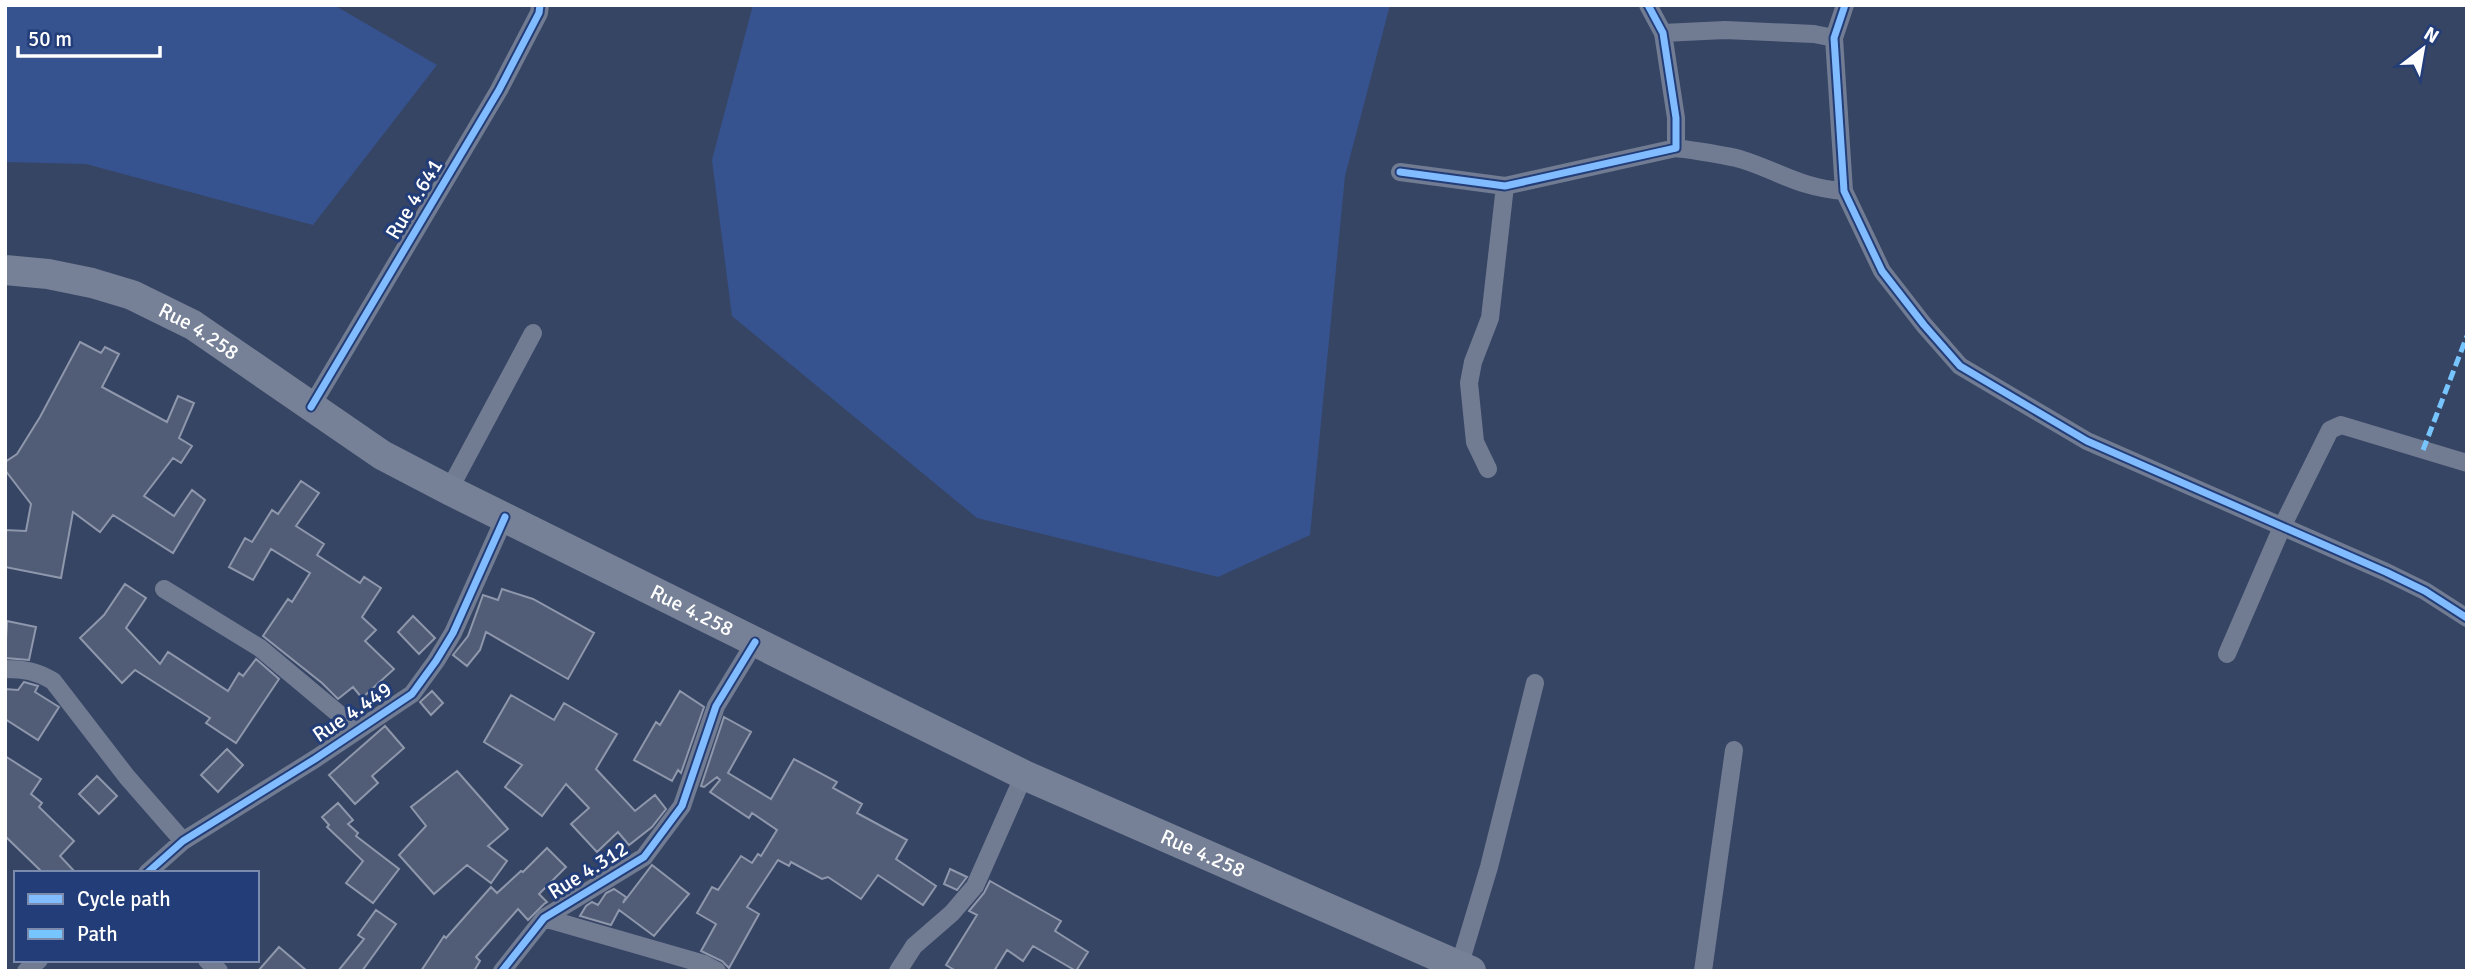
<svg xmlns="http://www.w3.org/2000/svg" width="2472" height="976" viewBox="0 0 2472 976" font-family="Signika,sans-serif">
<rect width="100%" height="100%" fill="#374564"/>
<path fill="#36538f" d="M 5,5 L 334,5 L 437,65 L 313,225 L 86,164 L 5,162 Z
M 753,5 L 1390,5 L 1345,176 L 1310,535 L 1218,577 L 977,518 L 732,316 L 712,160 Z"/>
<path fill="#515d77" stroke="#8e97ab" stroke-width="2" d="M 80,342 L 101,353 L 105,347 L 119,354 L 102,387 L 167,422 L 178,396 L 194,403 L 179,438 L 192,446 L 181,463 L 173,458 L 144,496 L 174,516 L 192,490 L 205,500 L 173,553 L 113,515 L 100,532 L 73,512 L 61,578 L 5,567 L 5,530 L 26,531 L 31,504 L 5,470 L 5,462 L 17,454 L 40,417 Z
M 301,481 L 319,493 L 296,526 L 324,544 L 317,555 L 360,583 L 364,577 L 381,588 L 362,617 L 376,630 L 365,641 L 394,669 L 362,698 L 353,687 L 338,699 L 322,683 L 263,636 L 288,599 L 292,602 L 310,573 L 271,549 L 253,580 L 229,567 L 245,538 L 252,542 L 272,510 L 278,514 Z
M 125,584 L 146,598 L 126,628 L 160,664 L 168,652 L 228,691 L 239,673 L 243,676 L 256,659 L 279,679 L 236,743 L 206,723 L 210,718 L 135,670 L 122,683 L 80,638 L 104,615 Z
M 502,589 L 533,599 L 594,633 L 568,679 L 486,632 L 480,650 L 467,666 L 453,655 L 468,636 L 483,595 L 498,600 Z
M 413,616 L 435,638 L 419,654 L 398,632 Z
M 7,621 L 36,627 L 29,660 L 5,658 Z
M 24,682 L 38,686 L 35,692 L 59,707 L 38,740 L 5,719 L 5,689 L 18,690 Z
M 432,691 L 443,703 L 431,715 L 420,702 Z
M 680,691 L 704,707 L 681,773 L 678,770 L 672,781 L 634,760 L 656,722 L 660,725 Z
M 511,695 L 554,720 L 564,703 L 617,734 L 596,769 L 635,811 L 655,795 L 666,809 L 652,827 L 629,845 L 618,832 L 597,852 L 571,824 L 589,808 L 566,784 L 542,816 L 505,787 L 522,765 L 484,742 Z
M 724,717 L 751,732 L 728,773 L 771,799 L 794,759 L 837,782 L 833,788 L 862,804 L 857,813 L 907,840 L 896,859 L 936,886 L 923,905 L 878,875 L 861,899 L 828,877 L 822,879 L 791,862 L 789,866 L 778,860 L 747,907 L 759,914 L 729,968 L 722,961 L 701,951 L 716,924 L 697,913 L 712,887 L 718,890 L 741,856 L 752,863 L 758,854 L 761,856 L 777,830 L 752,813 L 749,818 L 710,792 L 720,780 L 717,777 L 704,787 L 701,786 Z
M 385,726 L 404,748 L 372,776 L 378,783 L 355,804 L 329,775 Z
M 227,749 L 243,765 L 218,792 L 201,775 Z
M 5,756 L 41,779 L 31,794 L 42,803 L 39,807 L 74,841 L 60,856 L 76,873 L 43,873 L 5,836 Z
M 457,771 L 508,829 L 488,846 L 507,861 L 491,883 L 467,865 L 434,894 L 399,855 L 426,826 L 411,807 Z
M 97,776 L 117,796 L 99,814 L 79,794 Z
M 338,803 L 353,820 L 348,824 L 358,833 L 356,836 L 399,869 L 373,903 L 346,883 L 363,861 L 327,827 L 329,825 L 322,817 Z
M 547,848 L 566,867 L 539,894 L 547,902 L 544,904 L 528,920 L 518,909 L 476,957 L 480,961 L 474,971 L 421,971 L 444,936 L 446,938 L 491,887 L 497,893 L 521,871 L 523,872 Z
M 652,865 L 689,894 L 654,936 L 619,910 L 611,925 L 580,916 L 586,906 L 592,902 L 598,905 L 606,893 L 614,889 L 626,897 L 623,903 Z
M 950,869 L 967,877 L 957,890 L 944,884 Z
M 990,881 L 1061,921 L 1055,931 L 1088,952 L 1076,971 L 1033,946 L 1023,961 L 1007,950 L 994,971 L 956,971 L 946,965 L 977,915 L 969,911 L 984,893 Z
M 376,910 L 396,924 L 362,971 L 338,971 L 364,939 L 358,935 Z
M 279,947 L 307,971 L 258,971 Z"/>
<g fill="none" stroke-linecap="round" stroke-linejoin="round">
<path stroke="#717c93" stroke-width="18" d="M 1845,5 L 1834,38 L 1844,191 L 1882,271 L 1924,325 L 1960,366 L 2087,441 L 2386,572 L 2425,591 L 2467,618
M 1663,33 L 1725,30 L 1814,34 L 1834,38
M 1676,148 C 1697,151 1720,154 1740,159 C 1779,171 1800,188 1844,191
M 1400,172 L 1505,186 L 1676,148 L 1676,118 L 1663,33 L 1648,5
M 311,407 L 499,90 L 539,13 L 540,5
M 1488,469 L 1475,442 L 1469,383 L 1473,362 L 1490,318 L 1505,186
M 449,490 L 533,333
M 164,589 L 260,648 L 358,730
M 2227,654 L 2282,527 L 2330,430 L 2341,425 L 2467,463
M 5,669 C 24,669 36,671 53,681 L 127,777 L 183,841
M 147,873 L 183,841 L 315,759 L 412,694 L 436,661 L 453,633 L 505,517
M 544,918 L 704,964 L 717,971
M 207,960 L 219,971
M 1459,967 L 1489,867 L 1535,683
M 26,971 L 39,960
M 502,971 L 544,918 L 644,857 L 682,806 L 716,706 L 755,642
M 898,971 L 914,946 L 952,913 L 975,886 L 1024,775
M 1703,971 L 1734,750"/>
<path stroke="#768096" stroke-width="30" id="s1" d="M 5,270 L 48,274 L 92,283 L 132,295 L 193,325 L 382,455 L 449,490 L 1024,775 L 1471,971"/>
<path stroke="#76c5fe" stroke-width="5" stroke-dasharray="10 5" stroke-linecap="butt" d="M 2423,450 L 2467,336"/>
<defs>
<path id="cycleway" d="M 1845,5 L 1834,38 L 1844,191 L 1882,271 L 1924,325 L 1960,366 L 2087,441 L 2386,572 L 2425,591 L 2467,618
M 1400,172 L 1505,186 L 1676,148 L 1676,118 L 1663,33 L 1648,5
M 311,407 L 499,90 L 539,13 L 540,5
M 147,873 L 183,841 L 315,759 L 412,694 L 436,661 L 453,633 L 505,517
M 502,971 L 544,918 L 644,857 L 682,806 L 716,706 L 755,642"/>
</defs>
<use href="#cycleway" stroke="#233d78" stroke-width="11"/>
<use href="#cycleway" stroke="#80bcff" stroke-width="7"/>
</g>
<g text-anchor="middle" dominant-baseline="central" stroke-width="6" stroke-linejoin="round" paint-order="stroke">
<g font-size="21" fill="#fff" stroke="#233d78">
<text transform="translate(414 199) rotate(-59)">Rue 4.641</text>
<text stroke="none"><textPath href="#s1" startOffset="206">Rue 4.258</textPath></text>
<text stroke="none"><textPath href="#s1" startOffset="774">Rue 4.258</textPath></text>
<text transform="translate(352 712) rotate(-34)">Rue 4.449</text>
<text stroke="none"><textPath href="#s1" startOffset="1340">Rue 4.258</textPath></text>
<text transform="translate(588 870) rotate(-32)">Rue 4.312</text>
</g>
</g>
<rect width="2472" height="976" fill="none" stroke="#ffffff" stroke-width="14"/>
<rect x="14" y="871" width="245" height="91" fill="#233d78" stroke="#7b8bae" stroke-width="2"/>
<rect x="28" y="894" width="35" height="10" fill="#80bcff" stroke="#7b8bae" stroke-width="2"/>
<text x="77" y="906" font-size="21" fill="#ffffff">Cycle path</text>
<rect x="28" y="929" width="35" height="10" fill="#76c5fe" stroke="#7b8bae" stroke-width="2"/>
<text x="77" y="941" font-size="21" fill="#ffffff">Path</text>
<g transform="translate(2423 49) rotate(31)" stroke="#233d78" stroke-width="5" paint-order="stroke">
<path d="M0-5L12 26L0 18L-12 26Z" fill="#ffffff"/>
<text y="-10" font-size="19" font-weight="bold" text-anchor="middle" fill="#ffffff">N</text>
</g>
<path d="M18 46v10h142v-10" fill="none" stroke="#ffffff" stroke-width="3.5"/>
<text x="28" y="46" font-size="21" fill="#ffffff" stroke="#233d78" stroke-width="5" paint-order="stroke">50 m</text>
</svg>
